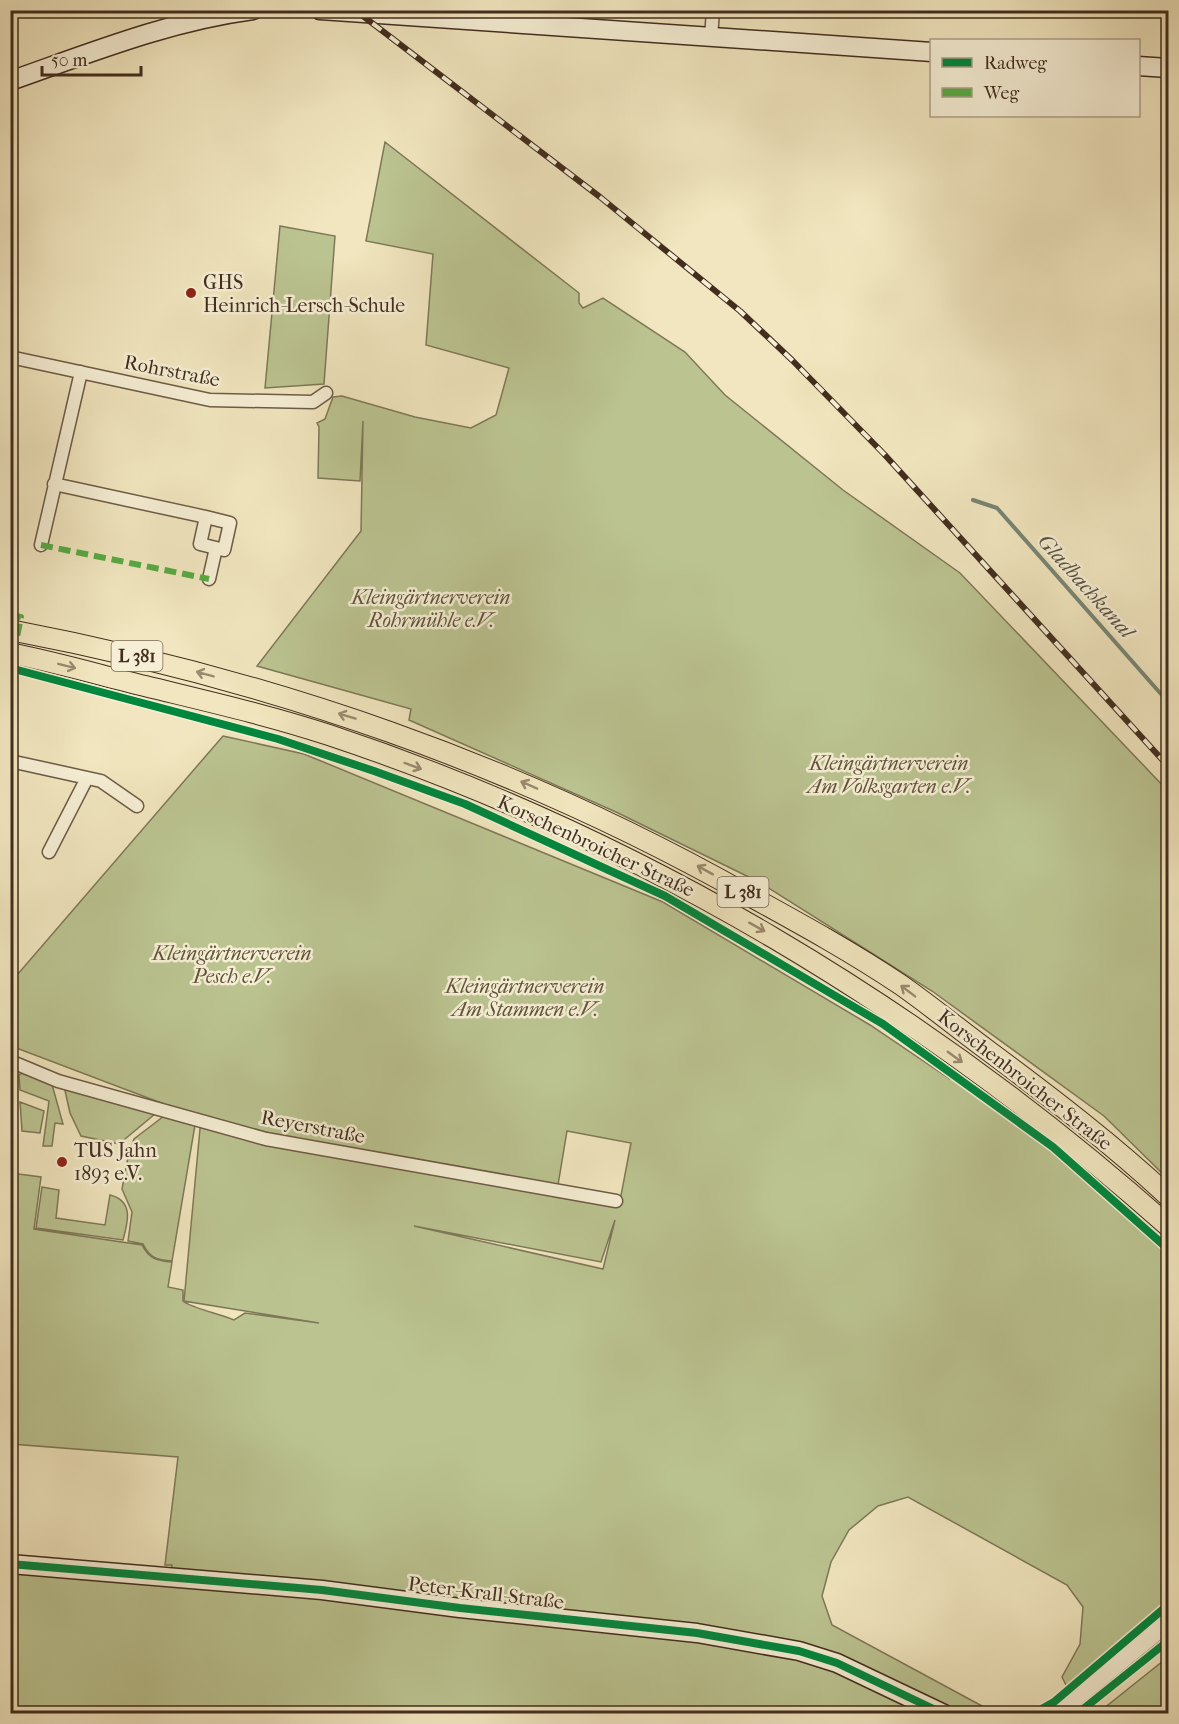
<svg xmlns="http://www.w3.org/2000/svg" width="1179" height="1724" viewBox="0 0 1179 1724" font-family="'IM FELL French Canon',serif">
<rect width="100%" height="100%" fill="#f1e6bf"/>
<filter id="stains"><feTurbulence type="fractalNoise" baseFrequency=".00333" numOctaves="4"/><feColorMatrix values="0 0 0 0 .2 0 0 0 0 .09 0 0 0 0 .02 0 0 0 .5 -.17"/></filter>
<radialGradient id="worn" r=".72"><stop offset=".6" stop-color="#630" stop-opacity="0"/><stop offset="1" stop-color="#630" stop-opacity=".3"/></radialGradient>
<path fill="#bbc491" stroke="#7e7858" stroke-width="1.5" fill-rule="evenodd" d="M 385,142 L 579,293 L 579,303 L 583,308 L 603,298 L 685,352 L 725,395 L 843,490 L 960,573 L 1168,791 L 1168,1179 L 1104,1116 L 932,991 L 759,882 L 616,812 L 409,720 L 411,709 L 257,666 L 361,531 L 363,421 L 360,481 L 318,478 L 319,427 L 317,423 L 325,419 L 333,397 L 342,396 L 415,417 L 471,428 L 496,415 L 509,368 L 426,345 L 433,254 L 366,241 Z
M 280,226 L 335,236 L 324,384 L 265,388 Z
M 223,736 L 304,754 L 663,902 L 870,1025 L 950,1079 L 953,1075 L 1022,1125 L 1154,1233 L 1168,1249 L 1168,1603 L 1067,1687 L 1062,1677 L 1080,1644 L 1083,1607 L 1067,1585 L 908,1497 L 878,1506 L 849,1530 L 831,1562 L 822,1596 L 832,1625 L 995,1713 L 11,1714 L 11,1572 L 169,1578 L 172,1565 L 165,1565 L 178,1457 L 11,1444 L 11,1173 L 41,1177 L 34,1229 L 142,1245 C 149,1259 157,1261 172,1262 L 168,1287 L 183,1290 L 183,1301 C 191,1308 220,1314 234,1320 L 245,1313 L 319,1323 L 184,1301 L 201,1118 L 11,1046 L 11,982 ZM 567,1131 L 631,1143 L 619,1206 L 556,1197 ZM 615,1220 L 603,1269 L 414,1226 L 601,1262 Z
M 24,1072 L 51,1084 L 53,1088 L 63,1124 L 55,1123 L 52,1146 L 43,1146 L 49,1101 L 20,1090 L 19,1075 Z
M 64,1086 L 156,1113 L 119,1144 L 81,1136 L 70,1113 Z
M 20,1102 L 44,1111 L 40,1133 L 22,1131 Z
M 164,1116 L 195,1125 L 172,1261 C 157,1260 150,1258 143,1244 L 128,1241 L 132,1212 L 122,1189 L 129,1152 L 134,1139 Z
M 42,1187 L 59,1190 L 56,1218 L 105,1225 L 110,1195 C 134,1201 128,1222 123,1240 L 36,1228 Z
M 1168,1657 L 1168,1713 L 1098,1713 Z"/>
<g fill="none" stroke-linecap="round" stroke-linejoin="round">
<path stroke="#778574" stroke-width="4" d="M 973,500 L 997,508 L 1168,702"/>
<defs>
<path id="street" d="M 526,26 L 532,10
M 711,38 L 713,10
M 10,357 L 210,400 L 313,402 L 326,393
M 54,484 L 206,517 L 200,544 L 224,550 L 230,523 L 206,517
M 41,545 L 81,372
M 209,579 L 216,548
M 10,761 L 101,781 L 137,806
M 49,852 L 87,778
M 10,1061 L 58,1081 L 266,1139 L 616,1201"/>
<path id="secondary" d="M 320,10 L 932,52
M 1138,66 L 1168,68
M 10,81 C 90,53 169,21 253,10
M 10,1564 L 322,1590 L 460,1608 L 697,1633 L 799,1651 L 837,1663 L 944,1714
M 1055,1714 L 1168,1622"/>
<path id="primary" d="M 10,630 C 272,680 516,764 748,895 C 799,923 852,952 901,985 C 931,1006 960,1030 990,1052 C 1052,1098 1112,1144 1168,1196
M 10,653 C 55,662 100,675 145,686 C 206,701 268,715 329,735 C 639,838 924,1009 1168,1226"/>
</defs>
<use href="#street" stroke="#6e5b46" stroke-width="15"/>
<use href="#secondary" stroke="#422d1e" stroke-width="21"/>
<use href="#primary" stroke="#422d1e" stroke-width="22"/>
<use href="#street" stroke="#f6efd5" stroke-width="12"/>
<use href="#secondary" stroke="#f6efd5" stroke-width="18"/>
<use href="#primary" stroke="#f1e6bf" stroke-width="20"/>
<defs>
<path id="rail" d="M 355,10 L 600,197 L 740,311 L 792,360 L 884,454 L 1168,766"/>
</defs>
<use href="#rail" stroke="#422d1e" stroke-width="6"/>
<use href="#rail" stroke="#f6efd5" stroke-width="4" stroke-dasharray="11" stroke-linecap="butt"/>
<path stroke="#56ab43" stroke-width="6" stroke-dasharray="12 6" stroke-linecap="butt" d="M 41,545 L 209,579
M 10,615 L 21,617 L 11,668"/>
<defs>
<path id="cycleway" d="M 10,668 L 278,739 L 374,771 L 465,804 L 665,896 L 883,1024 L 1053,1147 L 1168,1249
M 10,1564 L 322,1590 L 460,1608 L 697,1633 L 799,1651 L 837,1663 L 944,1714
M 1033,1714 L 1054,1702 L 1168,1605
M 1077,1714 L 1168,1641"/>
</defs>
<use href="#cycleway" stroke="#f6efd5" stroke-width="11"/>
<use href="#cycleway" stroke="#00873e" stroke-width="8"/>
</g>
<defs><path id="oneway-shaft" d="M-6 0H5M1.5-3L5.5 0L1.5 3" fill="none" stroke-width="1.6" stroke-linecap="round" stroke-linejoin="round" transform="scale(1.5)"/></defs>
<g stroke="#9a8a6e">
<use href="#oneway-shaft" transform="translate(67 666) rotate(14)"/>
<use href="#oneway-shaft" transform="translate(205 674) rotate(-165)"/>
<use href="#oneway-shaft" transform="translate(347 716) rotate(-163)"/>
<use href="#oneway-shaft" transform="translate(413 766) rotate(20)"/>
<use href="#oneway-shaft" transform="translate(529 785) rotate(-156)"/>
<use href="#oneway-shaft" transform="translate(705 870) rotate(-151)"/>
<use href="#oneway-shaft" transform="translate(757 927) rotate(29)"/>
<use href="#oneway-shaft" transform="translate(908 991) rotate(-143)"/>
<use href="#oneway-shaft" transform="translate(955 1057) rotate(36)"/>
</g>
<g fill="#8f2418" stroke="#f6efd5" stroke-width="2">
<circle cx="191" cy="293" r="6"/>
<circle cx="62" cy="1162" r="6"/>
</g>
<g text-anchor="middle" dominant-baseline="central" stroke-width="5" stroke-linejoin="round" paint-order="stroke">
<g fill="#f6efd5" stroke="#786755" stroke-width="1.5">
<rect x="111.5" y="641" width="51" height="30" rx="4.5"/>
<rect x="717.5" y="877" width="51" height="30" rx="4.5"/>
</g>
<g font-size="18" font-weight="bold" fill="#422d1e">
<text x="137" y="656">L 381</text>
<text x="743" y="892">L 381</text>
</g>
<g font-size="20" fill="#422d1e" stroke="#f6efd5" text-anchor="start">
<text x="203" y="282">GHS<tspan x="203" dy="23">Heinrich-Lersch-Schule</tspan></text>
<text x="74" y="1150">TUS Jahn<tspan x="74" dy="23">1893 e.V.</tspan></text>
</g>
<g font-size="20" fill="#422d1e" stroke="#f6efd5">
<text transform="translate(172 371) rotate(11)">Rohrstraße</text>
<text transform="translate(596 846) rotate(25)">Korschenbroicher Straße</text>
<text transform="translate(1025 1080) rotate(38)">Korschenbroicher Straße</text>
<text transform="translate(313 1127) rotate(11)">Reyerstraße</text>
<text transform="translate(486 1593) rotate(7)">Peter-Krall-Straße</text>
</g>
<g font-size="20" font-style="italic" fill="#60533b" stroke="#f6efd5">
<text x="431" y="597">Kleingärtnerverein<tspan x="431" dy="23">Rohrmühle e.V.</tspan></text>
<text x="889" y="763">Kleingärtnerverein<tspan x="889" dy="23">Am Volksgarten e.V.</tspan></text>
<text x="232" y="953">Kleingärtnerverein<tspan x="232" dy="23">Pesch e.V.</tspan></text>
<text x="525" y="986">Kleingärtnerverein<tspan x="525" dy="23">Am Stammen e.V.</tspan></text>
</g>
<g font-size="21" font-style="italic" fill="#585242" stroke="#f6efd5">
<text transform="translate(1086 586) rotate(48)">Gladbachkanal</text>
</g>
</g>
<rect width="1179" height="1724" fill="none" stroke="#f1e6bf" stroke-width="36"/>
<rect x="12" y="12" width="1155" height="1700" fill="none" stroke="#422d1e" stroke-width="3"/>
<rect x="18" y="18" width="1143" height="1688" fill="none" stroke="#422d1e" stroke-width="1.5"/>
<rect x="930" y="39" width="210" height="78" fill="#f6efd5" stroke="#aea18c" stroke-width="1.5"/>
<rect x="942" y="58" width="30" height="9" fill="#00873e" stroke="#aea18c" stroke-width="1.5"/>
<text x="984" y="69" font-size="18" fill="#422d1e">Radweg</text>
<rect x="942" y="88" width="30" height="9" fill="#56ab43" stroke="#aea18c" stroke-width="1.5"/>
<text x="984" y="99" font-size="18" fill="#422d1e">Weg</text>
<path d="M42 66v9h99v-9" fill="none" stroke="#422d1e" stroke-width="3"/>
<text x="51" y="66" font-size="18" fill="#422d1e" stroke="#f6efd5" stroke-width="4.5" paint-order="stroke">50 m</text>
<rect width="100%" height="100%" filter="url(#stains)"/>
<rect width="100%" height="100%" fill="url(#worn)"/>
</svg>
